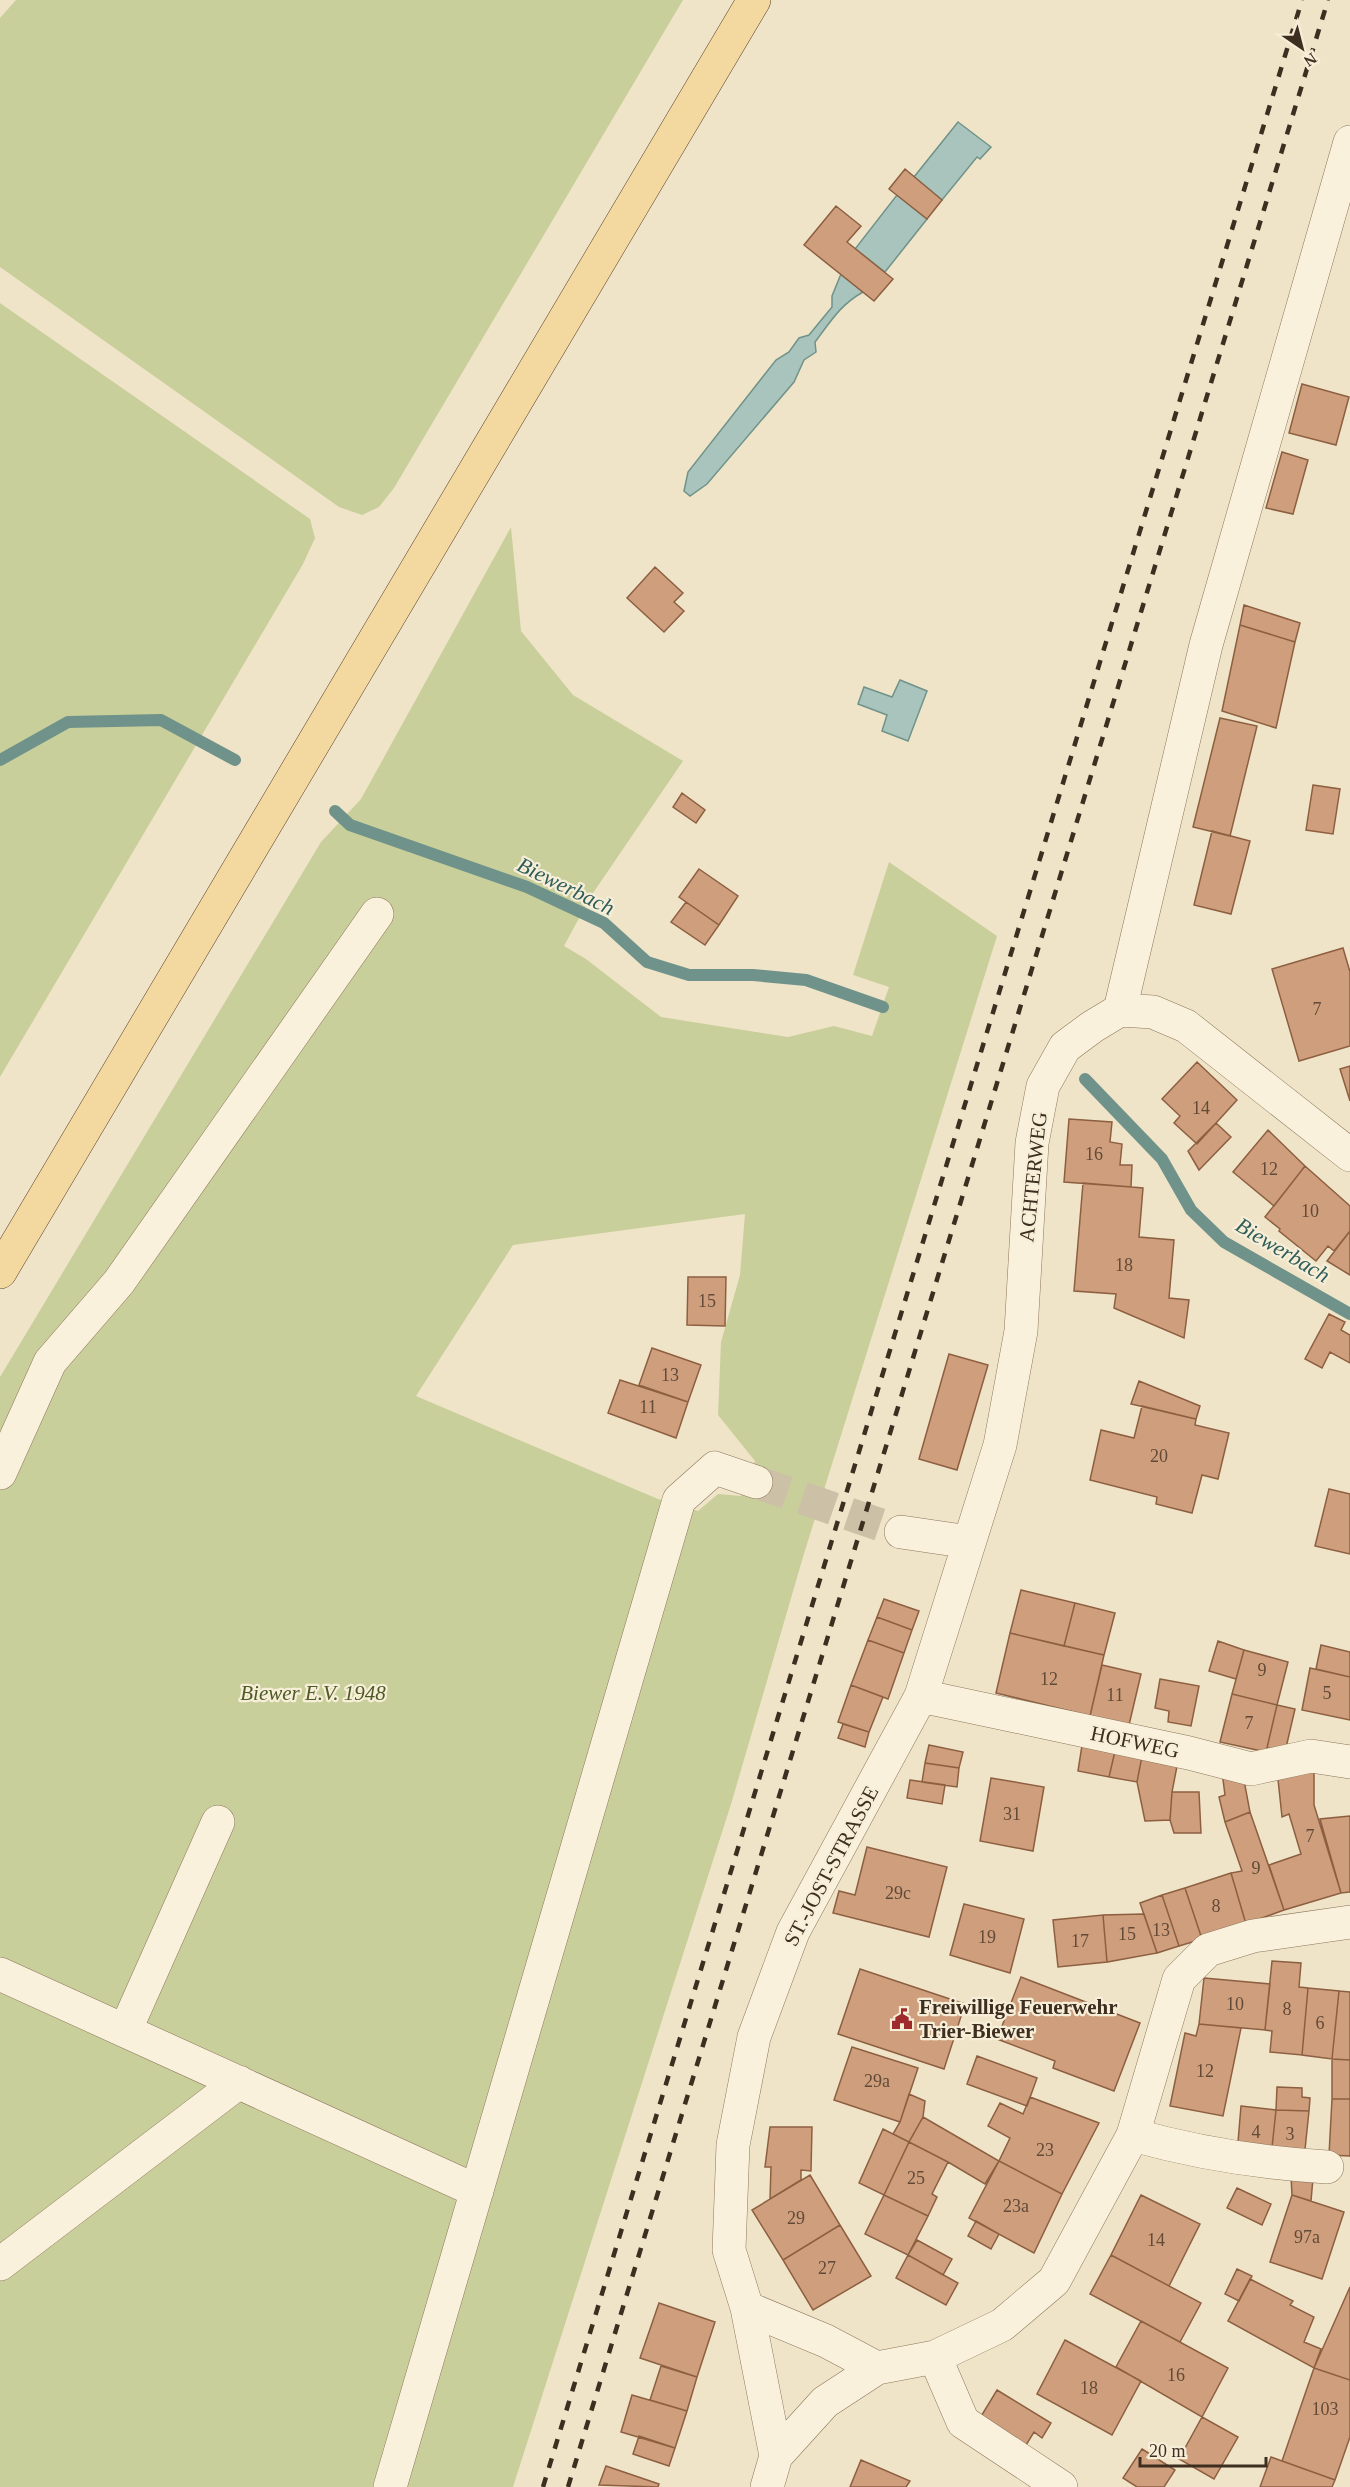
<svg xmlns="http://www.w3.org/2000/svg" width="1350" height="2487" viewBox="0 0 1350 2487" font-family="'Times New Roman',serif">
<rect width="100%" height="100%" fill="#f0e4c8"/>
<path fill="#c9cf9b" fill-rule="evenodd" d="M 16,0 L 683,0 L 394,488 L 379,507 L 362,515 L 339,507 L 0,267 L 0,18 Z
M 0,303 L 310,519 L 315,538 L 303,564 L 0,1077 Z
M 511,527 L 521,631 L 573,695 L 683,761 L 591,896 L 564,946 L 586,959 L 661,1017 L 788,1037 L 834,1026 L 872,1036 L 889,987 L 853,975 L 889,862 L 997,936 L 803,1557 L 732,1801 L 513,2487 L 0,2487 L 0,1377 L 321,842 L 361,799 ZM 745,1214 L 740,1275 L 721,1342 L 718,1415 L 755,1461 L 741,1496 L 718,1494 L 698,1511 L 658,1499 L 416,1396 L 513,1245 Z"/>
<path fill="#a9c4bc" stroke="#6f938a" stroke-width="1.5" d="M 958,122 L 991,147 L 980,159 L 977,157 L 942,200 L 914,177 Z
M 897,195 L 927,219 L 885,272 L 855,249 Z
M 841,274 L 863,292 C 840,305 831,321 815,342 L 816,352 L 804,360 L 794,382 L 707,484 L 690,496 L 684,491 L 688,472 L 776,360 L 789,352 L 799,338 L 809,335 L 832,307 L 832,296 Z
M 900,680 L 927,691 L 908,741 L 882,731 L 887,715 L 858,704 L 864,687 L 892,697 Z"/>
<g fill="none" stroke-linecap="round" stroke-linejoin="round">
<path stroke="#6f938a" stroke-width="12" d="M 0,760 L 68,722 L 161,720 L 235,760
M 335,811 L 350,825 L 527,887 L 604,923 L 647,962 L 689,975 L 753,975 L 806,980 L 883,1007
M 1085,1079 L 1162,1159 L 1191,1210 L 1224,1242 L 1350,1314"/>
</g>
<path fill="#cf9f7d" stroke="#8d5f41" stroke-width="1.5" d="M 905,169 L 942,200 L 927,219 L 889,189 Z
M 836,206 L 861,226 L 847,242 L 893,279 L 874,301 L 804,245 Z
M 1302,384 L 1349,397 L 1336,445 L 1289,433 Z
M 1282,452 L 1308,460 L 1293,514 L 1266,508 Z
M 655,567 L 683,593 L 674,602 L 684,611 L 664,632 L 627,598 Z
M 1244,605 L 1300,623 L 1295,642 L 1240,625 Z
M 1240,625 L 1295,642 L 1276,728 L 1222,711 Z
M 1220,718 L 1257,726 L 1230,836 L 1193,827 Z
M 1313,785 L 1340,789 L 1333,834 L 1306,830 Z
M 682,793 L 705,810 L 696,823 L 673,807 Z
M 1212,831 L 1250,841 L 1231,914 L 1194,905 Z
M 699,869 L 738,896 L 719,925 L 679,897 Z
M 686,902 L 719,925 L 705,945 L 671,922 Z
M 1343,948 L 1350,972 L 1350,1046 L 1299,1061 L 1272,969 Z
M 1197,1062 L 1237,1100 L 1197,1144 L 1174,1123 L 1180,1116 L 1162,1099 Z
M 1350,1066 L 1350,1101 L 1340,1069 Z
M 1069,1119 L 1112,1122 L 1110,1142 L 1122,1144 L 1120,1165 L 1132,1165 L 1131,1187 L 1064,1182 Z
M 1216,1123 L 1231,1137 L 1199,1170 L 1188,1151 Z
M 1268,1130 L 1305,1166 L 1274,1206 L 1233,1172 Z
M 1305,1166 L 1350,1206 L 1350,1231 L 1334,1251 L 1328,1246 L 1316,1261 L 1279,1231 L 1280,1229 L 1265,1217 Z
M 1083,1183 L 1143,1188 L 1139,1237 L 1174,1240 L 1169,1298 L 1189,1300 L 1184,1338 L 1114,1308 L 1116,1294 L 1074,1291 Z
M 1350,1231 L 1350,1275 L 1327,1261 Z
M 688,1277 L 726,1277 L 725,1326 L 687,1325 Z
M 1329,1314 L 1345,1322 L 1341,1330 L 1350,1335 L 1350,1363 L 1330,1352 L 1322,1368 L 1305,1359 Z
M 652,1348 L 701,1365 L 688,1402 L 639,1385 Z
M 949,1354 L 988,1365 L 957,1470 L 919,1459 Z
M 620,1380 L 688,1402 L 676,1438 L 608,1413 Z
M 1139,1381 L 1200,1406 L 1196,1419 L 1131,1404 Z
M 1142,1406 L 1196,1419 L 1195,1425 L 1229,1433 L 1218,1479 L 1202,1475 L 1192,1513 L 1156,1504 L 1157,1497 L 1090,1480 L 1101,1430 L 1134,1438 Z
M 1329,1489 L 1350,1494 L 1350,1554 L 1315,1546 Z
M 1021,1590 L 1075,1603 L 1064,1646 L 1010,1633 Z
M 884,1599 L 919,1611 L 912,1630 L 877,1617 Z
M 1075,1603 L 1115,1613 L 1104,1655 L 1064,1646 Z
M 877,1617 L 912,1630 L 904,1653 L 868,1640 Z
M 1010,1633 L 1104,1655 L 1090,1716 L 996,1693 Z
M 868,1640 L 904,1653 L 888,1699 L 851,1685 Z
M 1218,1641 L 1244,1650 L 1236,1679 L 1209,1671 Z
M 1321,1645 L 1350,1652 L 1350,1677 L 1316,1669 Z
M 1244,1650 L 1288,1662 L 1277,1705 L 1232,1694 Z
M 1102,1665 L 1141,1674 L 1129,1725 L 1090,1716 Z
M 1310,1668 L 1350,1677 L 1350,1720 L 1302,1710 Z
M 1160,1679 L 1199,1686 L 1191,1726 L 1168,1722 L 1169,1711 L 1155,1708 Z
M 851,1685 L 883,1697 L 869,1732 L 838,1722 Z
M 1232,1694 L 1277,1705 L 1266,1752 L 1220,1742 Z
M 1277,1705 L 1295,1709 L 1285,1752 L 1267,1748 Z
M 843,1724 L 869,1732 L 865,1747 L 838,1738 Z
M 1083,1739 L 1116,1747 L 1109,1777 L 1078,1771 Z
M 929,1745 L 963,1752 L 959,1768 L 925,1763 Z
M 1116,1747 L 1143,1751 L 1137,1782 L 1109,1777 Z
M 1143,1751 L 1178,1761 L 1172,1792 L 1170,1820 L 1145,1821 L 1137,1782 Z
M 925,1763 L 959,1768 L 957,1787 L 922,1782 Z
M 1314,1765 L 1314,1805 L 1341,1893 L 1284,1910 L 1269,1865 L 1301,1854 L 1289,1814 L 1282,1817 L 1277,1770 Z
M 1222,1772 L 1243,1775 L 1250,1812 L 1225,1822 L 1219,1797 L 1225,1795 Z
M 991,1778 L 1044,1787 L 1033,1851 L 980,1841 Z
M 910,1780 L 945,1785 L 942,1804 L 907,1798 Z
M 1172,1792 L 1199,1792 L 1201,1833 L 1174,1833 L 1170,1820 Z
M 1250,1812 L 1284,1910 L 1246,1924 L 1231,1873 L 1242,1871 L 1225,1822 Z
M 1350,1816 L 1350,1892 L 1341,1893 L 1320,1819 Z
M 867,1847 L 947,1867 L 929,1937 L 833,1913 L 839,1891 L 855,1895 Z
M 1231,1873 L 1246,1924 L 1202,1939 L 1185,1888 Z
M 1185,1888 L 1202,1939 L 1179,1946 L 1162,1895 Z
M 1162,1895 L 1179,1946 L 1157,1953 L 1140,1903 Z
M 964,1904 L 1024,1919 L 1010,1973 L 950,1955 Z
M 1144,1914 L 1157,1953 L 1107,1962 L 1103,1915 Z
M 1103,1915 L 1107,1962 L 1058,1967 L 1053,1920 Z
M 1272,1961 L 1301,1963 L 1299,1987 L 1308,1988 L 1302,2055 L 1270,2052 L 1272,2031 L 1265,2030 Z
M 860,1969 L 965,2004 L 944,2069 L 838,2034 Z
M 1021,1977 L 1140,2023 L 1114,2091 L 1053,2068 L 1055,2061 L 997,2039 Z
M 1204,1978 L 1270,1984 L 1265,2030 L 1199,2024 Z
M 1308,1988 L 1339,1991 L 1332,2059 L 1302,2055 Z
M 1339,1991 L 1350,1992 L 1350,2060 L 1332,2059 Z
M 1199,2024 L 1241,2028 L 1223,2116 L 1170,2106 L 1185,2033 L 1196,2036 Z
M 852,2047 L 918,2068 L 900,2122 L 834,2100 Z
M 977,2056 L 1037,2078 L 1027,2106 L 967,2084 Z
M 1332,2059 L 1350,2060 L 1350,2099 L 1332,2099 Z
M 1277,2087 L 1302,2088 L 1302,2097 L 1310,2098 L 1309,2111 L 1276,2110 Z
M 909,2094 L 925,2101 L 923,2117 L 909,2142 L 893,2134 L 900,2122 Z
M 1030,2097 L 1099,2123 L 1062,2194 L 999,2161 L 1010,2138 L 988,2126 L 1000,2103 L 1023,2114 Z
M 1332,2099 L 1350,2099 L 1350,2156 L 1329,2155 Z
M 1241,2106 L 1276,2110 L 1271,2157 L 1237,2154 Z
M 1276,2110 L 1309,2111 L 1304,2159 L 1271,2157 Z
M 923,2117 L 999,2161 L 985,2184 L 948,2162 L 909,2142 Z
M 770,2127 L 812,2127 L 811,2171 L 801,2170 L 801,2180 L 770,2199 L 771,2167 L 765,2167 Z
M 883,2129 L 909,2142 L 884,2195 L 859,2183 Z
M 909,2142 L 948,2162 L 932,2194 L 937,2197 L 928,2216 L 884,2195 Z
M 999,2161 L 1062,2194 L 1034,2253 L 969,2218 Z
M 810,2175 L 840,2225 L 783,2260 L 752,2210 Z
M 1291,2176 L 1313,2178 L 1311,2201 L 1292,2195 Z
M 1237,2188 L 1271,2204 L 1262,2225 L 1227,2208 Z
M 884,2195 L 928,2216 L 908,2255 L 865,2234 Z
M 1141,2195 L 1200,2224 L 1169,2286 L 1111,2255 Z
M 1292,2195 L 1344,2212 L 1322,2279 L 1270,2262 Z
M 976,2221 L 999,2234 L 991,2249 L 968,2236 Z
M 840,2225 L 871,2276 L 813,2310 L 783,2260 Z
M 917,2240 L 952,2259 L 943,2275 L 908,2255 Z
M 908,2255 L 958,2283 L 946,2305 L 896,2278 Z
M 1111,2255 L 1201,2303 L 1180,2342 L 1090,2294 Z
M 1237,2269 L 1252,2276 L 1239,2301 L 1225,2294 Z
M 1250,2279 L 1293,2301 L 1290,2305 L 1314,2317 L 1304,2342 L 1321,2349 L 1314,2368 L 1228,2321 Z
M 1350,2287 L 1350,2380 L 1314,2368 Z
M 659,2303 L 715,2322 L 697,2377 L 640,2358 Z
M 1141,2321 L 1228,2368 L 1202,2417 L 1116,2367 Z
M 1065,2340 L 1141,2381 L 1112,2435 L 1037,2394 Z
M 661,2366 L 697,2377 L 687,2411 L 650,2400 Z
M 1314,2368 L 1350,2380 L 1350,2437 L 1335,2480 L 1282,2461 Z
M 997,2390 L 1051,2423 L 1042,2438 L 1034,2432 L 1023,2450 L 977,2423 Z
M 632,2395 L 687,2411 L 675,2448 L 621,2432 Z
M 1202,2417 L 1238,2437 L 1214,2479 L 1179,2459 Z
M 639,2436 L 675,2448 L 669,2466 L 633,2454 Z
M 1142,2449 L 1175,2470 L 1164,2487 L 1137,2487 L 1123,2478 Z
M 1271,2457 L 1335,2480 L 1332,2487 L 1260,2487 Z
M 861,2460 L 910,2481 L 906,2487 L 850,2487 Z
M 606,2466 L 659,2484 L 658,2487 L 599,2485 Z"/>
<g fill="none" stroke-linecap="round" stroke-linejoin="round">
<path stroke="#ccc0a6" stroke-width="33" stroke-dasharray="33 16" stroke-linecap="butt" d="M 756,1482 L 901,1532"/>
<defs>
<path id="minor" d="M 1120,1010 L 1206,645 L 1350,142
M 0,1473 L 50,1362 L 119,1282 L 377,914
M 901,1532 L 969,1542
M 921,1696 L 1189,1753 L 1251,1769 L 1311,1756 L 1350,1762
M 0,1974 L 477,2191
M 125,2031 L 218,1822
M 1133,2135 C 1197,2153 1261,2163 1327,2167
M 0,2264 L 239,2082
M 747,2308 L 826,2341 L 877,2368
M 935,2357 L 963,2422 L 1061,2487
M 776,2456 L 825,2402 L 877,2368 L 935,2357 L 1002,2325 L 1054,2281 L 1133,2135 L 1179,1979 L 1208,1950 L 1253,1936 L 1350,1922
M 390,2487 L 679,1500 L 715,1468 L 756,1482
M 767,2487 L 776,2456 L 747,2308 L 729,2250 L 733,2145 L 754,2037 L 793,1932 L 921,1696 L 1000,1445 L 1021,1331 L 1032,1143 L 1043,1086 L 1065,1047 L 1092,1027 L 1120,1010 L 1153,1012 L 1186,1026 L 1350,1155"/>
<path id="major" d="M 0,1272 L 754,0"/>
</defs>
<use href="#minor" stroke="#8d765c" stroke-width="34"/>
<use href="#major" stroke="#5b4430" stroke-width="34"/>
<use href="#minor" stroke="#faf1dc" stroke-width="33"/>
<use href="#major" stroke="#f3d9a0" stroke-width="33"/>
<path stroke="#3d2e20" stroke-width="4.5" stroke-dasharray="10 10" stroke-linecap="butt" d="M 543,2487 L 1302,0
M 568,2487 L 1328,0"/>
</g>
<defs>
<symbol id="civic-bare" viewBox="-9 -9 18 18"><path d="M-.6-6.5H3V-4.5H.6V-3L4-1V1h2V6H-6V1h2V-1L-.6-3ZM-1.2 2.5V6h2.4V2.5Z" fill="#9e2a2b" stroke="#f7eed8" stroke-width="2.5" paint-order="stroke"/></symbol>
</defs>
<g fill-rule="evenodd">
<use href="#civic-bare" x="887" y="2004" width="30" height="30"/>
</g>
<g text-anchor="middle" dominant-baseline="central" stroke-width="4.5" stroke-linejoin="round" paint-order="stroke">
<g font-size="18" fill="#624a37">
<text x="1317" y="1009">7</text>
<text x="1201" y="1108">14</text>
<text x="1094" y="1154">16</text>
<text x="1269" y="1169">12</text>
<text x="1310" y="1211">10</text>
<text x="1124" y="1265">18</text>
<text x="707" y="1301">15</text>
<text x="670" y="1375">13</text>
<text x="648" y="1407">11</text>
<text x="1159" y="1456">20</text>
<text x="1262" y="1670">9</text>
<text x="1049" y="1679">12</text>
<text x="1327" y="1693">5</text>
<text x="1115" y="1695">11</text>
<text x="1249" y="1723">7</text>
<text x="1012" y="1814">31</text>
<text x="1310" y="1836">7</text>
<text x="1256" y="1868">9</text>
<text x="898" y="1893">29c</text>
<text x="1216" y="1906">8</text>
<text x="1161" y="1930">13</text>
<text x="1127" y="1934">15</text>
<text x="987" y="1937">19</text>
<text x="1080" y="1941">17</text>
<text x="1235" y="2004">10</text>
<text x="1287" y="2009">8</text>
<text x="1320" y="2023">6</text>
<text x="1205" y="2071">12</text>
<text x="877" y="2081">29a</text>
<text x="1256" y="2132">4</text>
<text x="1290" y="2134">3</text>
<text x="1045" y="2150">23</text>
<text x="916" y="2178">25</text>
<text x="1016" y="2206">23a</text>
<text x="796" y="2218">29</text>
<text x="1307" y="2237">97a</text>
<text x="1156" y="2240">14</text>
<text x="827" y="2268">27</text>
<text x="1176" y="2375">16</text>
<text x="1089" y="2388">18</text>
<text x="1325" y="2409">103</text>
</g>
<g font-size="21" fill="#3d2e20" stroke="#f7eed8">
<text transform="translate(1033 1177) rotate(-84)">ACHTERWEG</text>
<text transform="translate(1135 1742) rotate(12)">HOFWEG</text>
<text transform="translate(831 1866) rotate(-62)">ST.-JOST-STRASSE</text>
</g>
<g font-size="21" font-style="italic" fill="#4d5a26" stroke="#f7eed8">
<text x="313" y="1693">Biewer E.V. 1948</text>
</g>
<g font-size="21" font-weight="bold" fill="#3d2e20" stroke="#f7eed8" text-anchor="start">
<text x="919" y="2007">Freiwillige Feuerwehr<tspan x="919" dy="24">Trier-Biewer</tspan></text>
</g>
<g font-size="22" font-style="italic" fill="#2f5d5a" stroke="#f7eed8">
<text transform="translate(566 886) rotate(26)">Biewerbach</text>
<text transform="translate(1283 1250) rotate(31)">Biewerbach</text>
</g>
</g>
<g transform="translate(1302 48) rotate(145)" stroke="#f7eed8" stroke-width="4.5" paint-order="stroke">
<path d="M0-4.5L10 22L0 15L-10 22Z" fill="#3d2e20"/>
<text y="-9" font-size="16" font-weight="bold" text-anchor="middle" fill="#3d2e20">N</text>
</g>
<path d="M1140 2457v9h126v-9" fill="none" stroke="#3d2e20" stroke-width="3"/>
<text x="1149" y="2457" font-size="18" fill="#3d2e20" stroke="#f7eed8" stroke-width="4.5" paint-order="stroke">20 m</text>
</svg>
